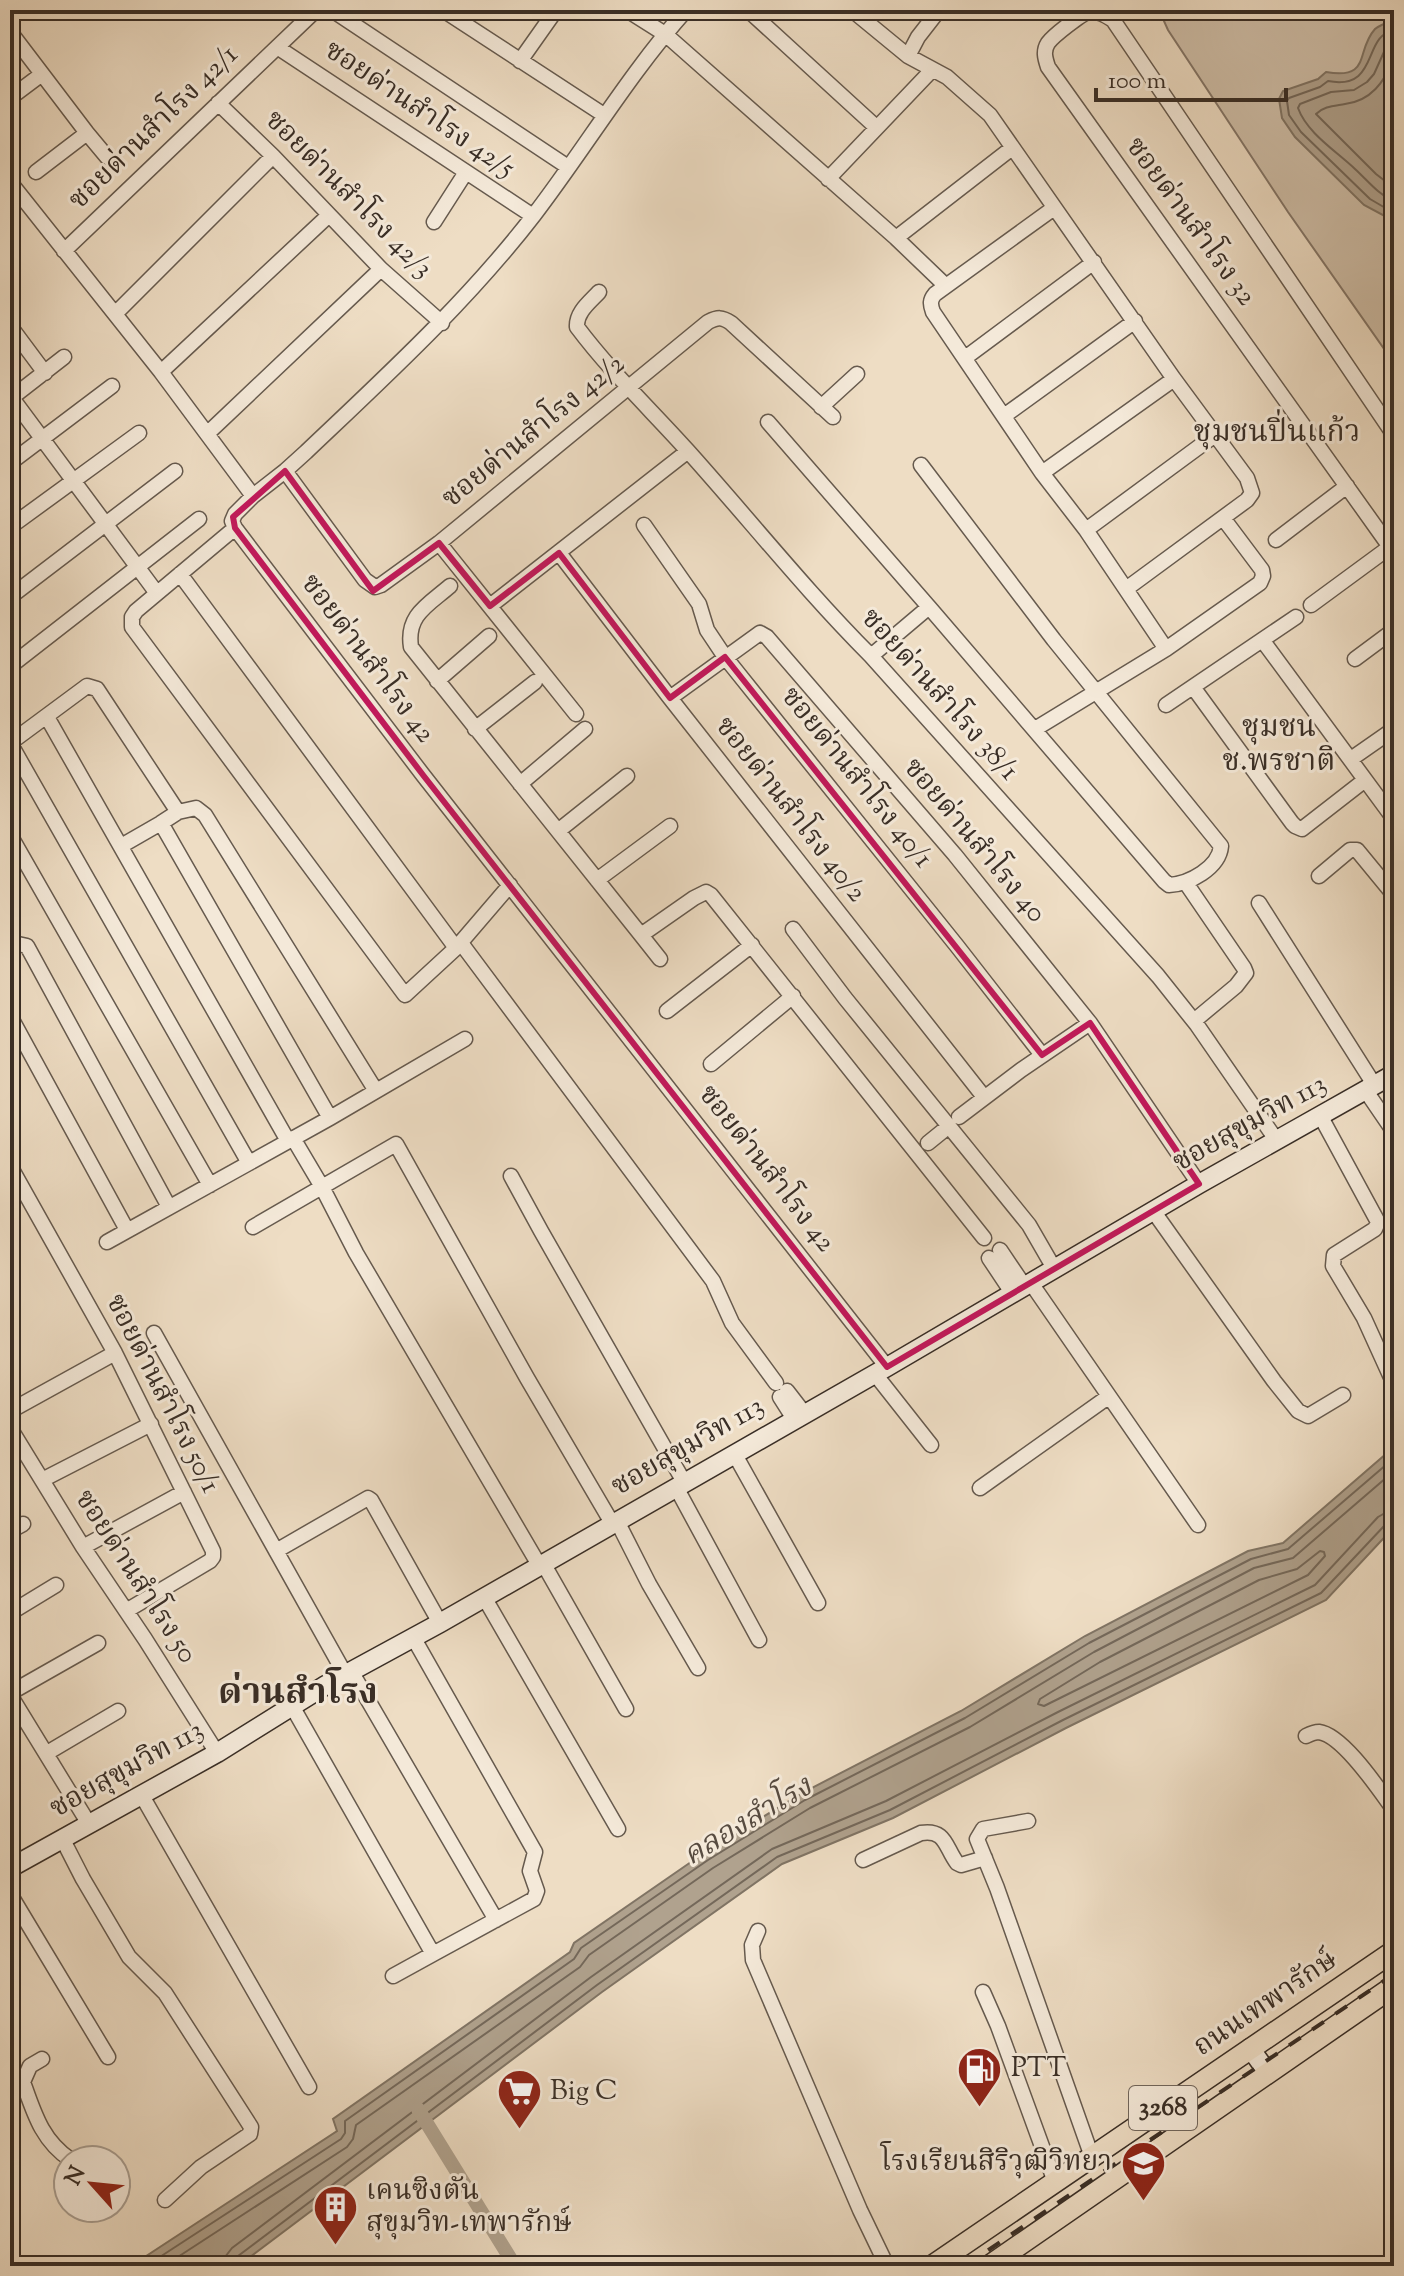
<svg xmlns="http://www.w3.org/2000/svg" width="1404" height="2276" viewBox="0 0 1404 2276" font-family="'Sorts Mill Goudy','Noto Serif Thai',serif">
<rect width="100%" height="100%" fill="#eeddc4"/>
<filter id="stains"><feTurbulence type="fractalNoise" baseFrequency=".0025" numOctaves="4"/><feColorMatrix values="0 0 0 0 .2 0 0 0 0 .09 0 0 0 0 .02 0 0 0 .5 -.17"/></filter>
<radialGradient id="worn" r=".72"><stop offset=".6" stop-color="#630" stop-opacity="0"/><stop offset="1" stop-color="#630" stop-opacity=".3"/></radialGradient>
<path fill="#cfbfa9" stroke="#847668" stroke-width="2" d="M 1159,10 L 1394,10 L 1394,363 L 1288,212 L 1168,30 Z"/>
<path fill="#b0a28e" stroke="#807464" stroke-width="2" d="M 1387,22 L 1394,23 L 1394,221 L 1364,205 L 1295,137 L 1282,118 L 1279,99 L 1283,91 L 1318,79 L 1326,72 C 1372,80 1355,51 1375,29 C 1378,26 1383,25 1387,22 Z
M 1394,1447 L 1394,1527 L 1326,1600 L 1066,1728 L 893,1818 L 782,1864 L 602,1992 L 238,2266 L 131,2266 L 337,2131 L 333,2119 L 570,1952 L 574,1943 L 704,1853 L 802,1793 L 961,1711 L 1085,1636 L 1248,1551 L 1283,1543 Z"/>
<g fill="none" stroke-linecap="round" stroke-linejoin="round">
<path stroke="#74685a" stroke-width="2" d="M 1394,31 C 1362,34 1380,91 1328,81 L 1320,87 L 1289,98 L 1287,101 L 1289,115 L 1301,132 L 1370,199 L 1394,213
M 1394,41 L 1388,43 L 1374,74 L 1367,82 L 1354,90 L 1331,92 L 1300,104 L 1298,108 C 1307,133 1336,151 1355,169 C 1368,181 1377,193 1394,202
M 1394,59 C 1384,82 1371,101 1345,104 C 1334,106 1324,106 1316,114 L 1376,174 L 1394,188
M 1320,1551 L 1324,1552 L 1325,1556 L 1308,1575 L 1044,1706 L 1038,1704 L 1040,1699 L 1100,1662 L 1259,1580 L 1297,1569 Z
M 146,2266 L 341,2139 L 345,2133 L 345,2121 L 574,1959 L 581,1948 L 708,1860 L 805,1800 L 965,1718 L 1089,1643 L 1251,1559 L 1288,1549 L 1394,1458
M 164,2266 L 347,2147 L 353,2139 L 356,2125 L 580,1967 L 589,1955 L 713,1868 L 810,1808 L 970,1727 L 1094,1652 L 1254,1568 L 1293,1558 L 1394,1471
M 224,2266 L 225,2257 L 232,2248 L 591,1977 L 772,1849 L 886,1801 L 1058,1712 L 1315,1585 L 1378,1517 L 1385,1513 L 1394,1512
M 234,2266 L 238,2256 L 597,1985 L 777,1857 L 890,1810 L 1063,1720 L 1321,1593 L 1385,1525 L 1394,1522"/>
<path stroke="#b0a28e" stroke-width="14" d="M 418,2109 L 515,2266"/>
<defs>
<path id="street" d="M 332,10 L 568,167
M 443,10 L 604,115
M 627,10 L 665,34 L 896,238 L 946,286
M 686,10 C 629,74 586,147 534,215 C 467,302 386,376 306,452 L 285,471 L 253,496 L 235,514 L 232,521 L 235,528 L 423,775 L 887,1367
M 748,10 L 876,127
M 852,10 L 908,56 L 947,77 L 990,115 L 1174,379 L 1247,478 L 1252,493 L 1247,500 L 1126,589
M 14,37 L 87,133 L 107,157
M 277,47 L 533,216
M 908,56 L 918,37 L 939,10
M 520,61 L 556,10
M 10,98 L 42,74
M 218,103 L 273,156 L 381,269 L 442,323
M 36,172 L 87,133
M 828,179 L 932,70
M 10,182 L 161,372 L 253,496
M 1054,208 L 935,294 C 930,300 930,304 933,312 L 1042,473 L 1086,530 L 1166,649
M 434,222 L 466,172
M 896,238 L 1012,148
M 64,251 L 316,10
M 599,292 C 590,302 576,312 577,327 C 610,371 650,409 687,450 C 749,519 806,591 871,656 L 1158,976 L 1197,1025 L 1277,1141
M 115,314 L 273,156
M 10,326 L 45,373
M 965,358 L 1094,262
M 161,372 L 328,216
M 12,398 L 156,592
M 10,399 L 64,357
M 821,407 L 857,374
M 1004,416 L 1135,321
M 768,422 L 929,607
M 208,433 L 381,269
M 10,463 L 112,386
M 285,471 L 365,580 L 375,587 L 381,585 L 439,543 L 708,322 C 718,317 722,317 731,323 L 833,417
M 1042,473 L 1174,379
M 644,525 L 699,604 L 707,630 L 725,657 L 957,946 L 1042,1055
M 10,527 L 139,433
M 235,528 L 136,611 L 132,617 L 132,627 L 405,995 L 456,948 L 510,885
M 1086,530 L 1215,435
M 1276,540 L 1347,486
M 439,543 L 576,714
M 1390,547 L 1048,67 C 1045,58 1043,51 1048,43 C 1053,36 1082,13 1089,12 C 1099,11 1105,15 1113,20 L 1394,435
M 559,553 L 670,698 L 984,1097
M 180,574 L 456,948
M 450,586 C 428,605 406,615 411,647 L 641,935
M 10,597 L 175,471
M 1311,605 L 1394,544
M 490,606 L 688,451
M 1263,641 L 1394,819
M 871,656 L 929,607 L 1164,881 L 1169,885 C 1189,884 1219,868 1221,846 L 1054,640 L 921,465
M 1355,659 L 1394,630
M 13,664 L 199,519
M 437,681 L 489,636
M 1193,687 L 1292,823 L 1295,826 L 1302,829 L 1365,780
M 670,698 L 760,633 L 767,637 L 955,855 L 1090,1023 L 1199,1184
M 1166,705 L 1296,617
M 47,717 L 288,1141
M 475,729 L 535,682
M 1035,729 L 1166,649 L 1260,583 L 1263,576 L 1262,570 L 1223,518
M 10,743 L 249,1163
M 10,743 L 87,686 L 97,689 L 178,812
M 1351,759 L 1394,729
M 520,784 L 585,729
M 558,831 L 627,776
M 10,835 L 210,1185
M 121,846 L 161,823
M 1319,876 L 1350,850 L 1357,850 L 1394,895
M 597,880 L 670,826
M 1186,883 L 1244,968 L 1246,973 L 1236,986 L 1194,1021
M 1259,903 L 1375,1086
M 793,929 L 845,998 L 1029,1225 L 1055,1270
M 461,943 L 713,1281 L 732,1323 L 776,1383
M 10,948 L 18,944 L 27,946 L 169,1207
M 660,959 L 641,935 L 694,898 L 706,892 L 711,895 L 984,1238
M 667,1011 L 752,945
M 10,1016 L 127,1230
M 711,1064 L 793,996
M 1366,1091 L 1394,1132
M 959,1117 L 1021,1070 L 1090,1023
M 1321,1117 L 1378,1222 L 1375,1229 L 1334,1255 L 1333,1266 L 1364,1318 L 1394,1384
M 330,1118 L 161,823 L 178,812 L 196,808 L 205,815 L 376,1091
M 293,1138 L 322,1187 L 356,1253 L 539,1565
M 928,1143 L 949,1126
M 10,1166 L 115,1353 L 213,1551 L 213,1557 L 210,1561 L 126,1611
M 511,1176 L 541,1231 L 684,1482
M 1154,1212 L 1274,1381 L 1298,1411 L 1308,1416 L 1343,1395
M 253,1227 L 396,1144 L 527,1378 L 612,1523
M 107,1242 L 330,1118 L 465,1039
M 1000,1250 L 1025,1287
M 989,1258 L 1013,1294
M 1031,1283 L 1198,1525
M 154,1333 L 345,1674
M 875,1374 L 931,1445
M 787,1391 L 804,1413
M 780,1397 L 794,1419
M 10,1411 L 115,1353
M 10,1428 L 83,1547 L 145,1639 L 217,1753
M 734,1453 L 818,1603
M 42,1480 L 151,1424
M 676,1487 L 759,1640
M 980,1488 L 1108,1397
M 617,1521 L 649,1584 L 698,1668
M 10,1531 L 23,1524
M 83,1547 L 184,1492
M 276,1551 L 368,1498 L 371,1500 L 440,1623
M 543,1563 L 626,1709
M 484,1597 L 618,1829
M 10,1613 L 56,1585
M 413,1637 L 535,1852 L 530,1871 L 537,1891 L 534,1899 L 433,1954
M 351,1671 L 496,1920
M 10,1693 L 98,1643
M 10,1695 L 89,1824
M 292,1706 L 433,1954 L 393,1976
M 1306,1736 C 1310,1734 1314,1732 1319,1732 C 1343,1735 1380,1791 1394,1810
M 47,1753 L 118,1711
M 141,1794 L 309,2087
M 1028,1821 L 983,1829 L 977,1839 L 997,1888 L 1092,2157
M 62,1838 L 83,1879 L 129,1957 L 165,1993 L 251,2127 L 250,2134 L 201,2167 L 165,2200
M 863,1860 L 921,1833 C 946,1829 945,1847 957,1863 L 961,1865 L 985,1858
M 10,1894 L 108,2057
M 758,1931 L 752,1945 L 753,1960 L 860,2210 L 887,2266
M 983,1992 L 998,2026 L 1055,2182
M 42,2059 L 30,2066 L 23,2082 C 34,2113 42,2141 71,2160"/>
<path id="secondary" d="M 10,1868 L 217,1753 L 326,1685 L 440,1623 L 887,1367 L 1199,1184 L 1394,1074
M 1250,2048 L 1268,2073"/>
<path id="primary" d="M 932,2266 L 1394,1951
M 989,2266 L 1394,1986"/>
</defs>
<use href="#street" stroke="#665a4e" stroke-width="17"/>
<use href="#secondary" stroke="#392e26" stroke-width="21"/>
<use href="#primary" stroke="#392e26" stroke-width="23"/>
<use href="#street" stroke="#f4e9d9" stroke-width="14"/>
<use href="#secondary" stroke="#f4e9d9" stroke-width="18"/>
<use href="#primary" stroke="#eeddc4" stroke-width="20"/>
<path stroke="#392e26" stroke-width="4" stroke-dasharray="14 14" stroke-linecap="butt" d="M 965,2266 L 1394,1974"/>
</g>
<path fill="none" stroke="#c2185b" stroke-width="6" stroke-linejoin="round" d="M 285,471 L 373,591 L 439,543 L 490,606 L 559,553 L 670,698 L 725,657 L 1042,1055 L 1090,1023 L 1199,1184 L 887,1367 L 423,775 L 235,528 L 233,517 Z"/>
<defs>
<symbol id="fuel-pin" viewBox="-11 -11 22 30"><path d="M0 17L-7.5 6A9.5 9.5 0 1 1 7.5 6Z" fill="#8f2418" stroke="#f4e9d9"/><path d="M-5.5-6h7V0h2V4h1.3V-2.5L3-4.5l.8-.8L6-3V5H2.5V1h-1V6h-7ZM-4.2-4.7v3.2H.2V-4.7Z" fill="#fff"/></symbol>
<symbol id="supermarket-pin" viewBox="-11 -11 22 30"><path d="M0 17L-7.5 6A9.5 9.5 0 1 1 7.5 6Z" fill="#8f2418" stroke="#f4e9d9"/><path d="M-6-5.5h2.5l.6 2H6L4.5 2H-2.5L-4.4-4H-6ZM-1.5 3.2a1.3 1.3 0 1 0 .1 0ZM3 3.2a1.3 1.3 0 1 0 .1 0Z" fill="#fff"/></symbol>
<symbol id="school-pin" viewBox="-11 -11 22 30"><path d="M0 17L-7.5 6A9.5 9.5 0 1 1 7.5 6Z" fill="#8f2418" stroke="#f4e9d9"/><path d="M0-5L7-2L0 1L-7-2ZM-4 1L0 2.5L4 1V4Q0 6-4 4Z" fill="#fff"/></symbol>
<symbol id="building-pin" viewBox="-11 -11 22 30"><path d="M0 17L-7.5 6A9.5 9.5 0 1 1 7.5 6Z" fill="#8f2418" stroke="#f4e9d9"/><path d="M-4-6H4V6H1V3H-1V6H-4ZM-2.5-4.3h1.7v1.8h-1.7ZM.8-4.3h1.7v1.8H.8ZM-2.5-1h1.7V.8h-1.7ZM.8-1h1.7V.8H.8Z" fill="#fff"/></symbol>
</defs>
<g fill-rule="evenodd">
<use href="#fuel-pin" x="954" y="2044" width="51" height="69"/>
<use href="#supermarket-pin" x="494" y="2066" width="51" height="69"/>
<use href="#school-pin" x="1118" y="2138" width="51" height="69"/>
<use href="#building-pin" x="310" y="2182" width="51" height="69"/>
</g>
<g text-anchor="middle" dominant-baseline="central" stroke-width="6" stroke-linejoin="round" paint-order="stroke">
<rect fill="#f4e9d9" stroke="#71665c" stroke-width="2" x="1129" y="2086" width="68" height="44" rx="6"/>
<g font-size="26" font-weight="bold" fill="#392e26">
<text x="1163" y="2108">3268</text>
</g>
<g font-size="28" fill="#392e26" stroke="#f4e9d9">
<text transform="translate(419 110) rotate(34)">ซอยด่านสำโรง 42/5</text>
<text transform="translate(154 128) rotate(-44)">ซอยด่านสำโรง 42/1</text>
<text transform="translate(348 195) rotate(45)">ซอยด่านสำโรง 42/3</text>
<text transform="translate(1190 222) rotate(54)">ซอยด่านสำโรง 32</text>
<text transform="translate(534 432) rotate(-39)">ซอยด่านสำโรง 42/2</text>
<text transform="translate(367 659) rotate(53)">ซอยด่านสำโรง 42</text>
<text transform="translate(939 695) rotate(48)">ซอยด่านสำโรง 38/1</text>
<text transform="translate(856 778) rotate(51)">ซอยด่านสำโรง 40/1</text>
<text transform="translate(790 810) rotate(52)">ซอยด่านสำโรง 40/2</text>
<text transform="translate(974 841) rotate(50)">ซอยด่านสำโรง 40</text>
<text transform="translate(1250 1124) rotate(-29)">ซอยสุขุมวิท 113</text>
<text transform="translate(766 1169) rotate(52)">ซอยด่านสำโรง 42</text>
<text transform="translate(162 1394) rotate(63)">ซอยด่านสำโรง 50/1</text>
<text transform="translate(688 1447) rotate(-30)">ซอยสุขุมวิท 113</text>
<text transform="translate(135 1577) rotate(57)">ซอยด่านสำโรง 50</text>
<text transform="translate(127 1770) rotate(-29)">ซอยสุขุมวิท 113</text>
<text transform="translate(1266 2004) rotate(-34)">ถนนเทพารักษ์</text>
</g>
<g font-size="28" fill="#392e26" stroke="#f4e9d9" text-anchor="start">
<text x="1011" y="2069">PTT</text>
<text x="550" y="2092">Big C</text>
<text x="1112" y="2163" text-anchor="end">โรงเรียนสิริวุฒิวิทยา</text>
<text x="366" y="2192">เคนซิงตัน<tspan x="366" dy="32">สุขุมวิท-เทพารักษ์</tspan></text>
</g>
<g font-size="30" fill="#392e26" stroke="#f4e9d9">
<text x="1277" y="433">ชุมชนปิ่นแก้ว</text>
<text x="1279" y="728">ชุมชน<tspan x="1279" dy="34">ช.พรชาติ</tspan></text>
</g>
<g font-size="30" font-style="italic" fill="#574b40" stroke="#f4e9d9">
<text transform="translate(748 1822) rotate(-31)">คลองสำโรง</text>
</g>
<g font-size="36" font-weight="bold" fill="#392e26" stroke="#f4e9d9">
<text x="298" y="1694">ด่านสำโรง</text>
</g>
</g>
<rect width="1404" height="2276" fill="none" stroke="#eeddc4" stroke-width="40"/>
<rect x="12" y="12" width="1380" height="2252" fill="none" stroke="#392e26" stroke-width="4"/>
<rect x="20" y="20" width="1364" height="2236" fill="none" stroke="#392e26" stroke-width="2"/>
<g transform="translate(92 2184) rotate(297)"><circle r="38" fill="#f4e9d9" stroke="#a99e91" stroke-width="2"/>
<path d="M0-6L14 30L0 20L-14 30Z" fill="#8f2418"/>
<text y="-12" font-size="22" font-weight="bold" text-anchor="middle" fill="#392e26">N</text>
</g>
<path d="M1096 88v12h190v-12" fill="none" stroke="#392e26" stroke-width="4"/>
<text x="1108" y="88" font-size="24" fill="#392e26" stroke="#f4e9d9" stroke-width="6" paint-order="stroke">100 m</text>
<rect width="100%" height="100%" filter="url(#stains)"/>
<rect width="100%" height="100%" fill="url(#worn)"/>
</svg>
